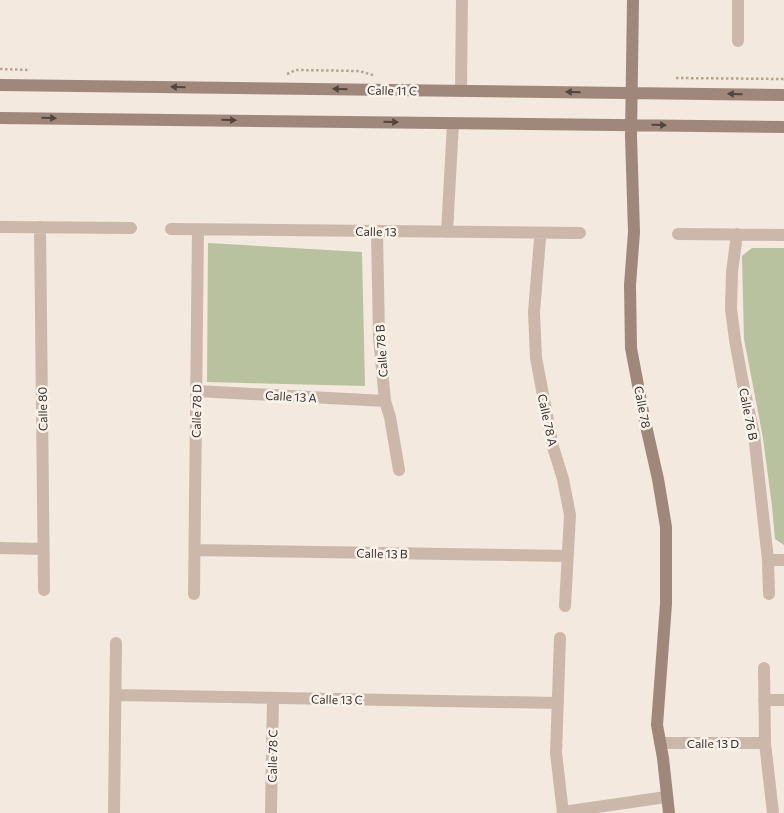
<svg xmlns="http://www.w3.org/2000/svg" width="784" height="813" viewBox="0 0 784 813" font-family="Commissioner,sans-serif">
<rect width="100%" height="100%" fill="#f3e9df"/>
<path fill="#b8c29e" d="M 208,243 L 362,252 L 365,386 L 207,382 Z
M 752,248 L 784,248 L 784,545 L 775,539 L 772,506 L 763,438 L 744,339 L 742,256 Z"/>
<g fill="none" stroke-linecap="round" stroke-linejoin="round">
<path stroke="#b7a294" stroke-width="2.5" stroke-dasharray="2.5 2.5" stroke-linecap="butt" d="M 0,69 L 29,70
M 287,74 L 296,70 L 359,71 L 373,75
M 676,78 L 784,79"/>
<path stroke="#cbb8aa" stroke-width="12" d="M 738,41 L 738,0
M 461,91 L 462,0
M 0,227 L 131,228
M 40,227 L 44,590
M 171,229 L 580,233
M 377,231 L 379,337 L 385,401 L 390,417 L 399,470
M 447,232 L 453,123
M 542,233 L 540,239 L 534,312 L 536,358 L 553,447 L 563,479 L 570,515 L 565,606
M 678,234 L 784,235
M 737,234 L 732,272 L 731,309 L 735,340 L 743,384 L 754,434 L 768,560 L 769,594
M 197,391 L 385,401
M 0,548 L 43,549
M 195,550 L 568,556
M 768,560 L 784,560
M 194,594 L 198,229
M 560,638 L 556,753 L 563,813
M 764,668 L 765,743 L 773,813
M 116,695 L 558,703
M 764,700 L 784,700
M 660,743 L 765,743
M 563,812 L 666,797
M 114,813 L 116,643
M 271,813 L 273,698"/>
<path stroke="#9f877b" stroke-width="12" d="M 633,0 L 631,136 L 634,232 L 630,285 L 631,348 L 644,417 L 658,479 L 666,527 L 666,604 L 657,725 L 663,758 L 669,813
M 0,85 L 784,95
M 0,118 L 784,127"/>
</g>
<defs><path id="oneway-solid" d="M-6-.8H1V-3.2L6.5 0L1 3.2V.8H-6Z" transform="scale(1.25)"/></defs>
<g fill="#52443e">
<use href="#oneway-solid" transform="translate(178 87) rotate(-179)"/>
<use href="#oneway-solid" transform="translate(340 89) rotate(-179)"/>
<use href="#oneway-solid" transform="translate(573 92) rotate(-179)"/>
<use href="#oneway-solid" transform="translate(735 94) rotate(-179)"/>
<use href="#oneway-solid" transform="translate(49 118) rotate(1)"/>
<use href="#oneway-solid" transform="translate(229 120) rotate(1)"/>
<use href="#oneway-solid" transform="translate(391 122) rotate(1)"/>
<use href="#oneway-solid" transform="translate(659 125) rotate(1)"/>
</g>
<g text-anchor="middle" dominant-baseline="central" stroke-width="5" stroke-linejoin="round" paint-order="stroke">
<g font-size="12" fill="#392e2a" stroke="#faf3eb">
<text transform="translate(392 90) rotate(1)">Calle 11 C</text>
<text transform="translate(376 231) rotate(1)">Calle 13</text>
<text transform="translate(381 351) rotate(-94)">Calle 78 B</text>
<text transform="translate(291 396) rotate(3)">Calle 13 A</text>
<text transform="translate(643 407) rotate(79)">Calle 78</text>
<text transform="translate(42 409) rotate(-91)">Calle 80</text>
<text transform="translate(196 411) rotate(-89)">Calle 78 D</text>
<text transform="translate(749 414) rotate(79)">Calle 76 B</text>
<text transform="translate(548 420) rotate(78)">Calle 78 A</text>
<text transform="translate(382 553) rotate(1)">Calle 13 B</text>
<text transform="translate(337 699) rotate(1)">Calle 13 C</text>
<text x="713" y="743">Calle 13 D</text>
<text transform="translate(272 756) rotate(-89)">Calle 78 C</text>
</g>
</g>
</svg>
